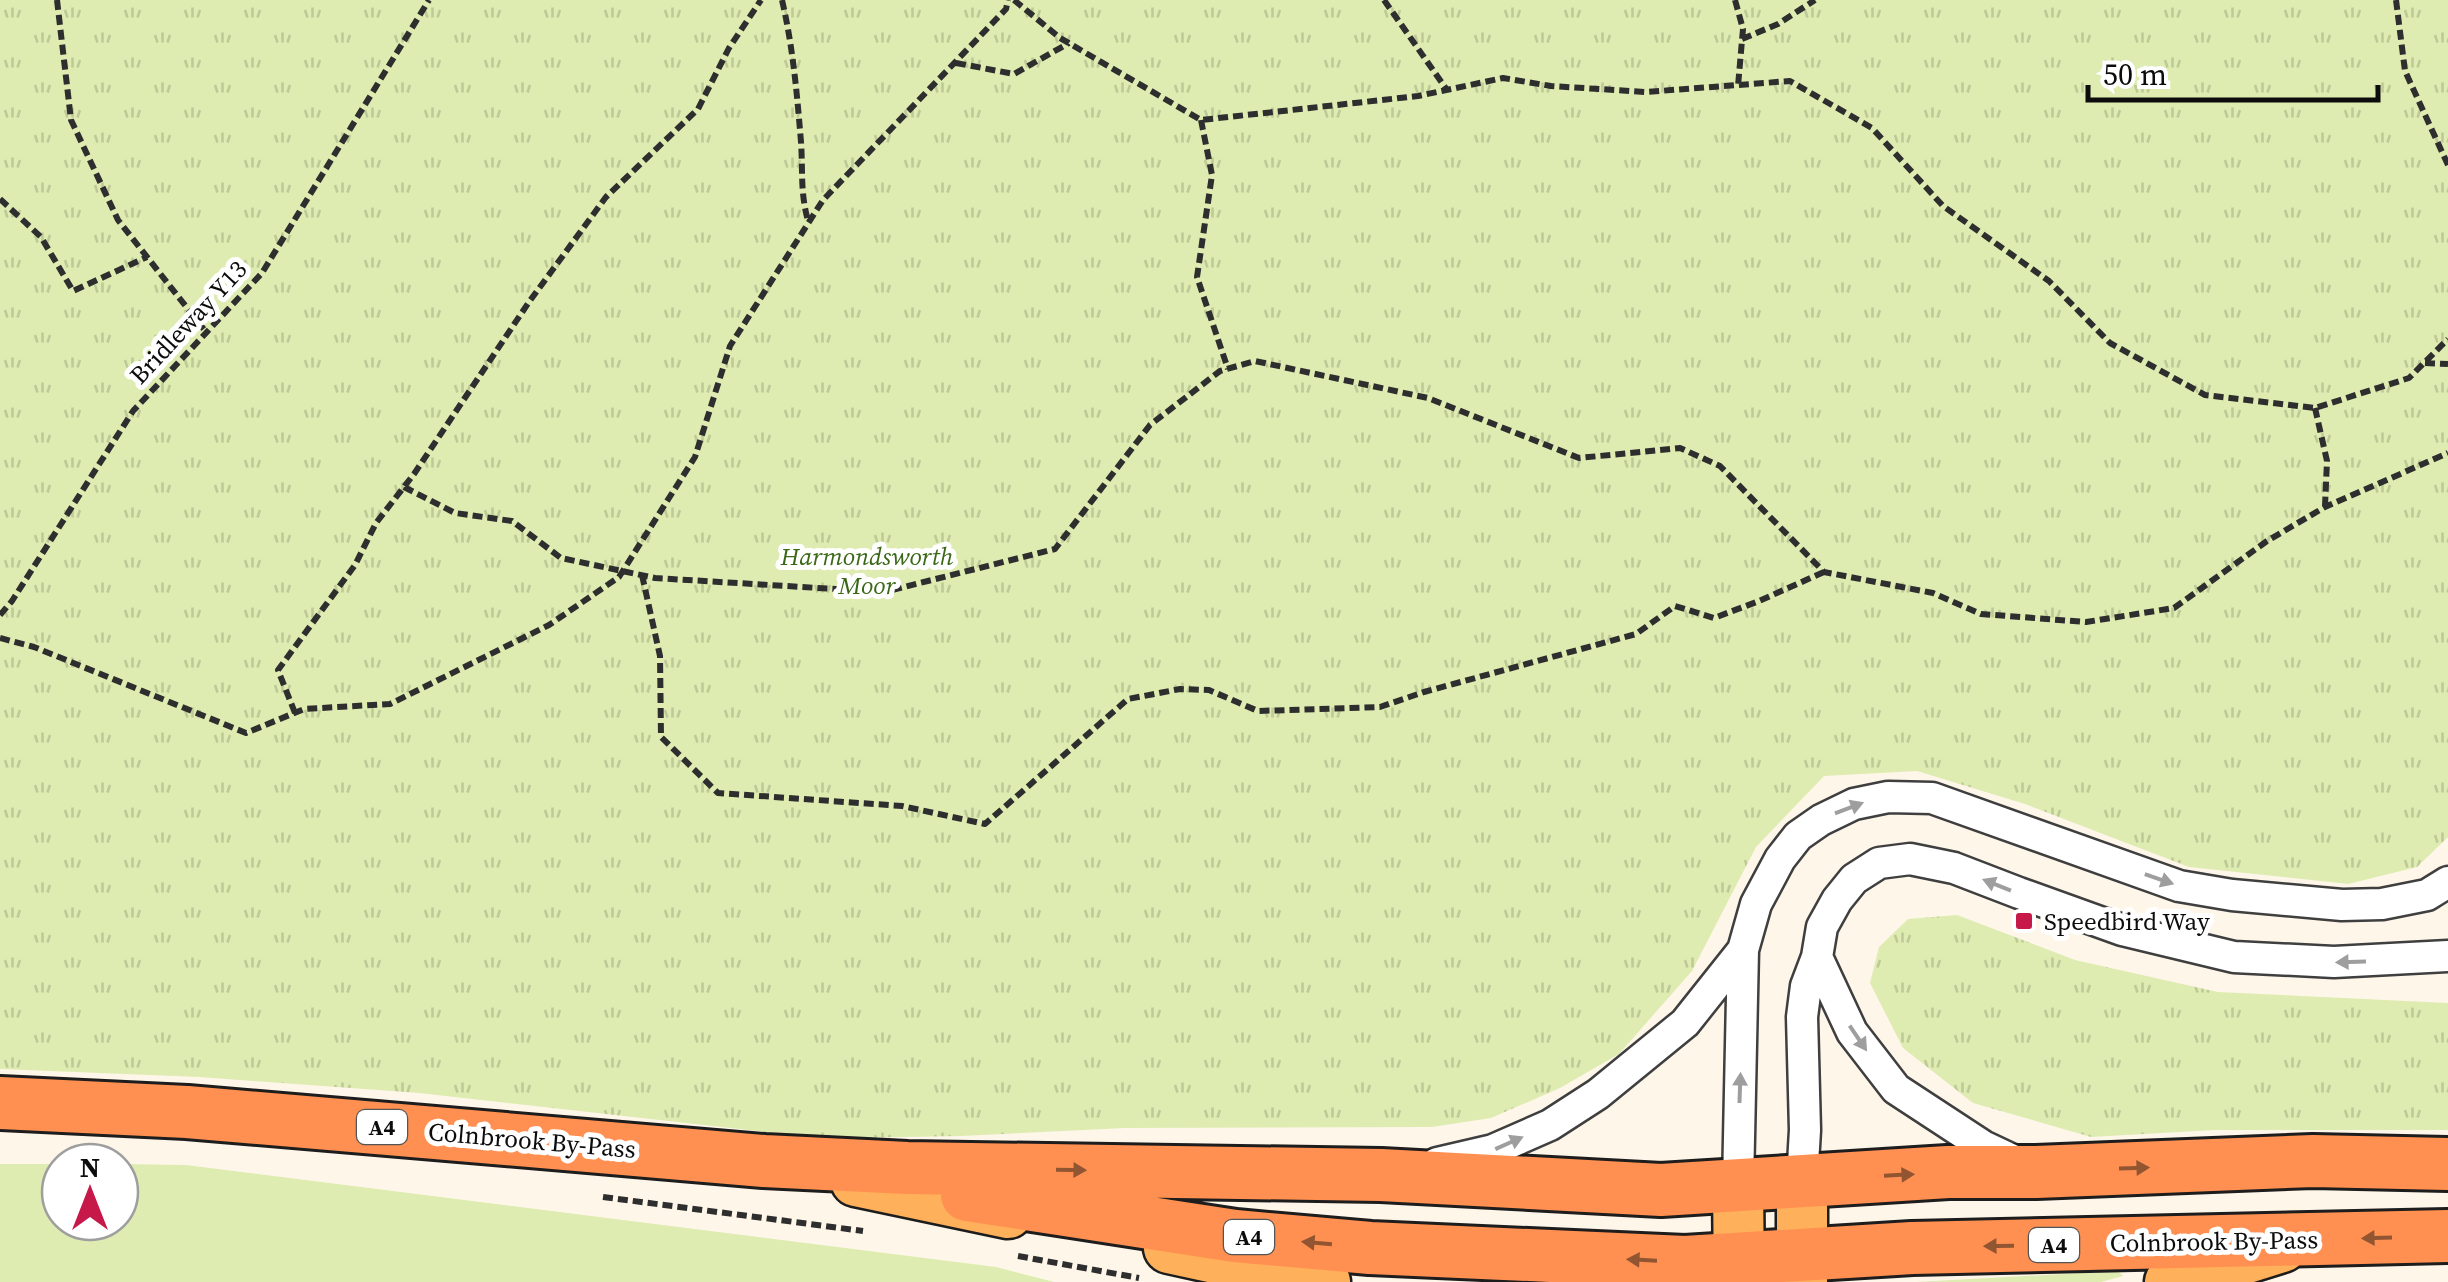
<svg xmlns="http://www.w3.org/2000/svg" width="2448" height="1282" viewBox="0 0 2448 1282" font-family="'Source Serif 4',serif">
<defs>
<pattern id="park-tufts" width="24" height="20" patternUnits="userSpaceOnUse" patternTransform="scale(2.5)"><rect width="24" height="20" fill="#deecb1"/><path d="M3 7l-1-3M5 7V3M7 7l1-3M15 17l-1-3M17 17v-4M19 17l1-3" fill="none" stroke="#bdc997"/></pattern>
</defs>
<rect width="100%" height="100%" fill="#fff6ea"/>
<path fill="#deecb1" d="M 0,1164 L 60,1164 L 60,1222 L 120,1222 L 120,1164 L 186,1165 L 996,1267 L 1054,1282 L 0,1282 Z
M 2118,1271 L 2123,1276 L 2101,1282 L 1916,1282 Z"/>
<path fill="url(#park-tufts)" d="M 0,0 L 2448,0 L 2448,837 L 2417,867 L 2348,884 L 2189,867 L 2025,804 L 1917,771 L 1824,776 L 1756,847 L 1692,971 L 1619,1054 L 1560,1088 L 1491,1118 L 1432,1127 L 1125,1128 L 961,1136 L 845,1138 L 774,1133 L 419,1093 L 199,1077 L 0,1069 Z
M 1957,915 L 2075,960 L 2218,992 L 2448,1003 L 2448,1130 L 2215,1130 L 2091,1137 L 1973,1103 L 1903,1048 L 1870,983 L 1879,947 L 1908,919 Z"/>
<g fill="none" stroke-linecap="round" stroke-linejoin="round">
<defs>
<path id="minor" d="M 1817,957 L 1852,1032 L 1896,1089 L 1983,1146 L 2017,1162
M 1437,1163 L 1493,1150 L 1550,1125 L 1598,1094 L 1685,1023 L 1743,950
M 1802,1181 L 1805,1130 L 1802,1017 L 1806,986 L 1817,957 L 1822,927 L 1837,900 L 1854,879 L 1879,863 L 1910,859 L 1954,868 L 2019,893 L 2122,930 L 2234,957 L 2334,962 L 2448,956
M 1738,1185 L 1743,950 L 1756,904 L 1780,859 L 1798,836 L 1821,820 L 1854,804 L 1888,797 L 1932,798 L 2179,886 L 2232,895 L 2342,905 L 2382,904 L 2427,895 L 2448,882"/>
<path id="primary" d="M 856,1181 L 1008,1213
M 1802,1181 L 1802,1282
M 1738,1185 L 1739,1282
M 1169,1248 L 1325,1282
M 2170,1282 L 2282,1247"/>
<path id="trunk" d="M 0,1103 L 187,1112 L 764,1161 L 907,1168 L 1381,1175 L 1661,1190 L 1948,1172 L 2036,1172 L 2313,1161 L 2448,1164
M 967,1195 L 1235,1236 L 1370,1248 L 1685,1262 L 1912,1248 L 2448,1236"/>
</defs>
<use href="#minor" stroke="#3f3f3f" stroke-width="35"/>
<use href="#primary" stroke="#1d1d1d" stroke-width="55"/>
<use href="#trunk" stroke="#1d1d1d" stroke-width="58"/>
<path stroke="#2e2e2e" stroke-width="6" stroke-dasharray="10 5" stroke-linecap="butt" d="M 57,0 L 71,120 L 118,220 L 206,332
M 782,0 C 793,47 797,94 801,142 C 803,172 800,191 808,221
M 1014,0 L 1060,38 L 1201,120 L 1418,96 L 1503,78 L 1551,86 L 1646,92 L 1790,81 L 1872,128 L 1943,206 L 2049,281 L 2110,343 L 2205,395 L 2315,408 L 2409,378 L 2448,339
M 1384,0 L 1447,90
M 1735,0 L 1743,29 L 1738,86
M 2396,0 L 2405,71 L 2448,165
M 1742,39 L 1778,24 L 1815,0
M 956,63 L 1014,74 L 1069,43
M 1201,120 L 1212,175 L 1197,277 L 1228,369
M 0,199 L 41,237 L 73,291 L 147,257
M 2425,363 L 2448,364
M 2315,408 L 2327,461 L 2325,506
M 404,487 L 455,513 L 512,521 L 561,558 L 655,578 L 884,592 L 1055,549 L 1150,425 L 1220,371 L 1255,361 L 1428,398 L 1579,458 L 1680,448 L 1720,466 L 1824,572 L 1933,593 L 1981,614 L 2086,622 L 2174,608 L 2267,541 L 2325,507 L 2448,453
M 642,575 L 660,656 L 661,737 L 718,793 L 902,806 L 985,824 L 1128,699 L 1180,689 L 1209,690 L 1258,711 L 1380,707 L 1424,692 L 1636,634 L 1675,606 L 1714,618 L 1759,601 L 1824,572
M 0,615 L 12,601 L 133,411 L 262,273 L 429,0
M 0,638 L 34,647 L 246,733 L 304,709 L 390,704 L 549,625 L 619,577 L 695,457 L 730,346 L 823,200 L 1006,9 L 1008,0
M 295,713 L 278,670 L 355,565 L 376,523 L 414,474 L 529,302 L 606,197 L 698,109 L 729,48 L 761,0
M 603,1197 L 863,1231
M 1018,1256 L 1139,1278"/>
<use href="#minor" stroke="#fff" stroke-width="30"/>
<use href="#primary" stroke="#ffb05a" stroke-width="50"/>
<use href="#trunk" stroke="#ff9051" stroke-width="52"/>
</g>
<defs><path id="oneway-solid" d="M-6-.8H1V-3.2L6.5 0L1 3.2V.8H-6Z" transform="scale(2.5)"/></defs>
<g fill="#9e9e9e">
<use href="#oneway-solid" transform="translate(1849 808) rotate(-21)"/>
<use href="#oneway-solid" transform="translate(2159 879) rotate(19)"/>
<use href="#oneway-solid" transform="translate(1997 885) rotate(-158)"/>
<use href="#oneway-solid" transform="translate(2351 962) rotate(178)"/>
<use href="#oneway-solid" transform="translate(1858 1038) rotate(56)"/>
<use href="#oneway-solid" transform="translate(1740 1088) rotate(-88)"/>
<use href="#oneway-solid" transform="translate(1509 1143) rotate(-24)"/>
</g>
<g fill="#925532">
<use href="#oneway-solid" transform="translate(2134 1168) rotate(-2)"/>
<use href="#oneway-solid" transform="translate(1071 1170) rotate(1)"/>
<use href="#oneway-solid" transform="translate(1899 1175) rotate(-3)"/>
<use href="#oneway-solid" transform="translate(2377 1238) rotate(178)"/>
<use href="#oneway-solid" transform="translate(1317 1243) rotate(-175)"/>
<use href="#oneway-solid" transform="translate(1999 1246) rotate(179)"/>
<use href="#oneway-solid" transform="translate(1642 1260) rotate(-177)"/>
</g>
<rect fill="#c6194a" stroke="#fff" stroke-width="4" x="2014" y="911" width="20" height="20" rx="5"/>
<g text-anchor="middle" dominant-baseline="central" stroke-width="10" stroke-linejoin="round" paint-order="stroke">
<g fill="#fff" stroke="#555" stroke-width="2.5">
<rect x="357" y="1110" width="50" height="34" rx="8"/>
<rect x="1224" y="1220" width="50" height="34" rx="8"/>
<rect x="2029" y="1228" width="50" height="34" rx="8"/>
</g>
<g font-size="22" font-weight="bold" fill="#0c0c0c">
<text x="382" y="1127">A4</text>
<text x="1249" y="1237">A4</text>
<text x="2054" y="1245">A4</text>
</g>
<g font-size="25" fill="#0c0c0c" stroke="#fff">
<text transform="translate(188 322) rotate(-47)">Bridleway Y13</text>
<text transform="translate(532 1140) rotate(5)">Colnbrook By-Pass</text>
<text transform="translate(2214 1241) rotate(-1)">Colnbrook By-Pass</text>
</g>
<g font-size="25" font-style="italic" fill="#3b6817" stroke="#fff">
<text x="867" y="556">Harmondsworth<tspan x="867" dy="29">Moor</tspan></text>
</g>
<g font-size="25" fill="#0c0c0c" stroke="#fff" text-anchor="start">
<text x="2044" y="921">Speedbird Way</text>
</g>
</g>
<g transform="translate(90 1192)"><circle r="48" fill="#ffffff" stroke="#9e9e9e" stroke-width="2.5"/>
<path d="M0-8L18 38L0 25L-18 38Z" fill="#c6194a"/>
<text y="-15" font-size="28" font-weight="bold" text-anchor="middle" fill="#0c0c0c">N</text>
</g>
<path d="M2088 85v15h290v-15" fill="none" stroke="#0c0c0c" stroke-width="5"/>
<text x="2103" y="85" font-size="30" fill="#0c0c0c" stroke="#ffffff" stroke-width="8" paint-order="stroke">50 m</text>
</svg>
